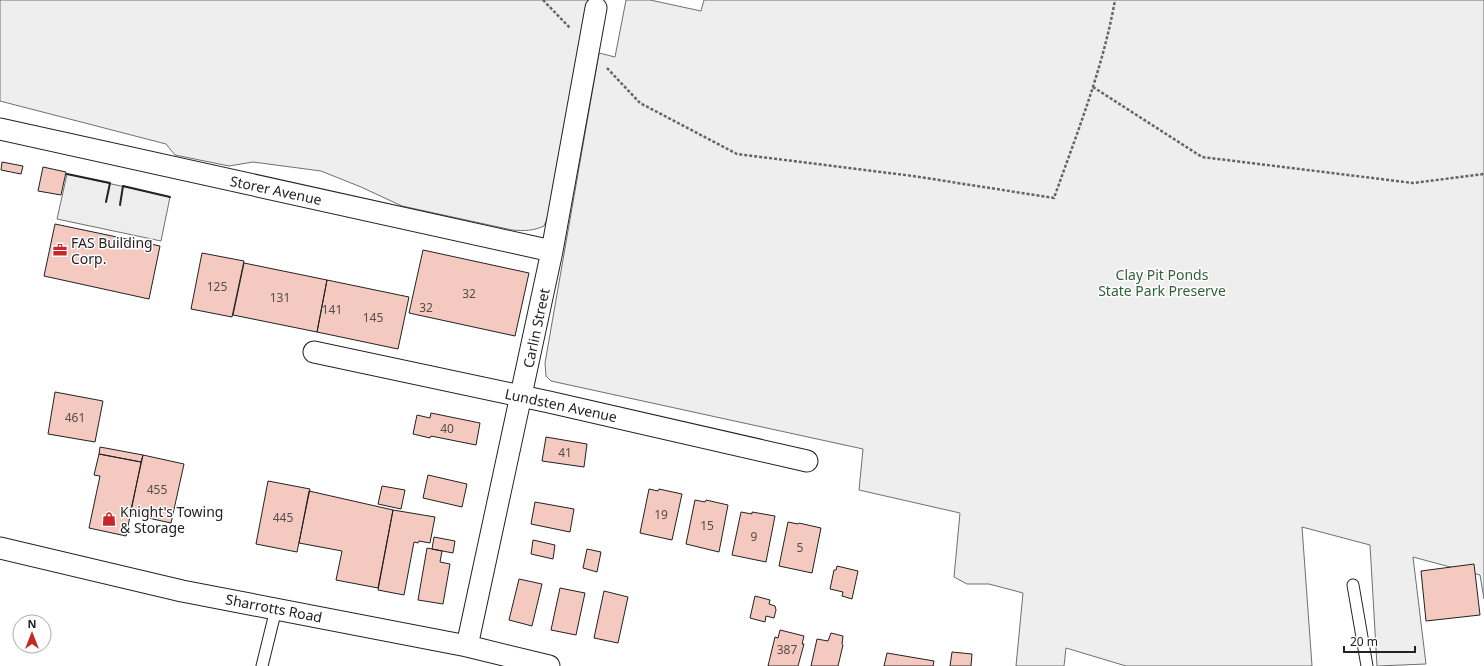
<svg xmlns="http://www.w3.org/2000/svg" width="1484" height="666" viewBox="0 0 1484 666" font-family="'Noto Sans',sans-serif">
<rect width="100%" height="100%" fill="#fff"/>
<path fill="#eee" stroke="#6f6f6f" d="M 0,0 L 588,0 L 588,13 L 548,216 L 544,226 C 533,231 524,231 512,230 L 402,206 L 361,187 L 321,171 L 253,162 L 229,166 L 175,155 L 166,144 L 0,101 Z
M 626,0 L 650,0 L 701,11 L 704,0 L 1484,0 L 1484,599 L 1480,575 L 1413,557 L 1426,664 L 1377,666 L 1370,545 L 1302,527 L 1312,666 L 1126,666 L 1066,648 L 1064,666 L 1016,666 L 1023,593 L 989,584 L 967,584 L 954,577 L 960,513 L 859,490 L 863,449 L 551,381 L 546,376 L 545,363 L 599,53 L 615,57 Z"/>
<path fill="#ededed" stroke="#6f6f6f" d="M 67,174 L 170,197 L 161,241 L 57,219 Z"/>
<path fill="#f3c9c0" stroke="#222" d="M 2,162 L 23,166 L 21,174 L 1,170 Z
M 43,167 L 66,172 L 61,195 L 38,191 Z
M 55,224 L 160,246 L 149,299 L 44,276 Z
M 423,250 L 529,273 L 515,336 L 409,313 Z
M 202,253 L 244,261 L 232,317 L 191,309 Z
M 244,263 L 327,280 L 317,332 L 233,315 Z
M 327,280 L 409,297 L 398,349 L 317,332 Z
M 55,392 L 103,401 L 95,442 L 48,434 Z
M 431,413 L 480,423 L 476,445 L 431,436 L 430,438 L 413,434 L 417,415 L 430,418 Z
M 546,437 L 587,444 L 584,467 L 542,461 Z
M 100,447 L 143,455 L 141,462 L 99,454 Z
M 99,454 L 141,462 L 126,536 L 89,528 L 100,476 L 94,475 Z
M 143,455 L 184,464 L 171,523 L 130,514 Z
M 428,475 L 467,484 L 462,507 L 423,498 Z
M 268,481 L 310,489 L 297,552 L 256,544 Z
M 382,486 L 405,490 L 401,509 L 378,504 Z
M 649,489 L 658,491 L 659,489 L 682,494 L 672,540 L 640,533 Z
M 309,491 L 393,510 L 378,588 L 336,580 L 342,551 L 299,543 Z
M 695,500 L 705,502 L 706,500 L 728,505 L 719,552 L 686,544 Z
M 535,502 L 574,509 L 570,532 L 531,524 Z
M 393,510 L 435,517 L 430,543 L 419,541 L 418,543 L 414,542 L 404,595 L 378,590 Z
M 741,512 L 752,514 L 752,512 L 775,516 L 766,562 L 732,555 Z
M 788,522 L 798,524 L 799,523 L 821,528 L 812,573 L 779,566 Z
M 434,537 L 455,541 L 453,553 L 432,549 Z
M 533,540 L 555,545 L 553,559 L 531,554 Z
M 427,548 L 442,551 L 440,562 L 450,564 L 443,604 L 418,600 Z
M 587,549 L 601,552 L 597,572 L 583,568 Z
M 1474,564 L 1480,615 L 1426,621 L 1421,571 Z
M 837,566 L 858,571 L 852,599 L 842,596 L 843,592 L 830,589 L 834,570 L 836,570 Z
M 519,579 L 542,584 L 532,626 L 509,620 Z
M 560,588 L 585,593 L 576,635 L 551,630 Z
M 604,591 L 628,597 L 618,643 L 594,638 Z
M 755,596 L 770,600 L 769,604 L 775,606 L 776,610 L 774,618 L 766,616 L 765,622 L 750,618 Z
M 780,630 L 804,636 L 802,644 L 804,644 L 798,666 L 768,666 L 775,637 L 778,638 Z
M 831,633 L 843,636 L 842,644 L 843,645 L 838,666 L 811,666 L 817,639 L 828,641 Z
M 952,652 L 972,654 L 971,666 L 950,666 Z
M 887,653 L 934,661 L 933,666 L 884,666 Z"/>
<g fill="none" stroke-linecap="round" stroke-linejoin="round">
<defs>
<path id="service" d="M 1353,585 L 1367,666
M 262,666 L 276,609"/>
<path id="minor" d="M 0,129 L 552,251
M 314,352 L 549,402 L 807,461
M 0,548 L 182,591 L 467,646 L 549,666
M 467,646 L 552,251 L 596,8"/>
</defs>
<use href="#service" stroke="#222" stroke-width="13"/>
<use href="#minor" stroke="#222" stroke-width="23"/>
<path stroke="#646464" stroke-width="2.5" stroke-dasharray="3 2" stroke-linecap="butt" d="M 543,0 L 570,28
M 607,68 L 640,103 L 737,154 L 913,176 L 1054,198 C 1077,133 1103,68 1115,0
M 1093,87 L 1202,157 L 1413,183 L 1484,174"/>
<use href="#service" stroke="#fff" stroke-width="11"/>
<use href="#minor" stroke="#fff" stroke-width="21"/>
<path stroke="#222" stroke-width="2" d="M 67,174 L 110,183 L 106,202
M 120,205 L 123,186 L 170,197"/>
</g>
<defs>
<symbol id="office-bare" viewBox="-9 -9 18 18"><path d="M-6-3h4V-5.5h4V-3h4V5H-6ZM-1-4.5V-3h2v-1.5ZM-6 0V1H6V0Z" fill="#c62828" stroke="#fff" stroke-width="2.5" paint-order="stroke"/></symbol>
<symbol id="shop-bare" viewBox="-9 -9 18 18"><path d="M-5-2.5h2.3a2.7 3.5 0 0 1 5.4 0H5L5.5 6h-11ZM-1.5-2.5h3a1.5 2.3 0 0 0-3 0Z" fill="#c62828" stroke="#fff" stroke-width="2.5" paint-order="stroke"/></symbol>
</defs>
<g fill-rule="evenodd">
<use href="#office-bare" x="50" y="240" width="20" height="20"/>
<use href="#shop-bare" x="99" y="509" width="20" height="20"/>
</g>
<g text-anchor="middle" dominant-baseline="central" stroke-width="3" stroke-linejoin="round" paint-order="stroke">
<g font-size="12" fill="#564c4a">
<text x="217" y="286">125</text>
<text x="469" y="293">32</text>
<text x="280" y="297">131</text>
<text x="426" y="307">32</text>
<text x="332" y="309">141</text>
<text x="373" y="317">145</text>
<text x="75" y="417">461</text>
<text x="447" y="428">40</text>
<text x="565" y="452">41</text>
<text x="157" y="489">455</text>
<text x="661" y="514">19</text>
<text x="283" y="517">445</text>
<text x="707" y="525">15</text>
<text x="754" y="536">9</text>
<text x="800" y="547">5</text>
<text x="787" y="649">387</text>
</g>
<g font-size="14" fill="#222" stroke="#fff">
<text transform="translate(276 190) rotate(12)">Storer Avenue</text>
<text transform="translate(536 328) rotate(-78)">Carlin Street</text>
<text transform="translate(561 405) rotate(12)">Lundsten Avenue</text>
<text transform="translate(274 608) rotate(11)">Sharrotts Road</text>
</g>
<g font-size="14" fill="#222" stroke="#fff" text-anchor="start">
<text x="71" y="242">FAS Building<tspan x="71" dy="16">Corp.</tspan></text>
<text x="120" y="511">Knight's Towing<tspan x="120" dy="16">&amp; Storage</tspan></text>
</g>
<g font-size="14" fill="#2f5e38" stroke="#fff">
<text x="1162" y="274">Clay Pit Ponds<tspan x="1162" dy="16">State Park Preserve</tspan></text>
</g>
</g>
<g transform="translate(32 634)"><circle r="19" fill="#ffffff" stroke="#a7a7a7"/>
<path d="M0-3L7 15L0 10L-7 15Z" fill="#c62828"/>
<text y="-6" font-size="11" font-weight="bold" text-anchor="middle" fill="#222222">N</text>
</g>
<path d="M1344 646v6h71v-6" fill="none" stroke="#222222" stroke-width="2"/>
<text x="1350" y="646" font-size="12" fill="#222222" stroke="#ffffff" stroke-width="3" paint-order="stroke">20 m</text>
</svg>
